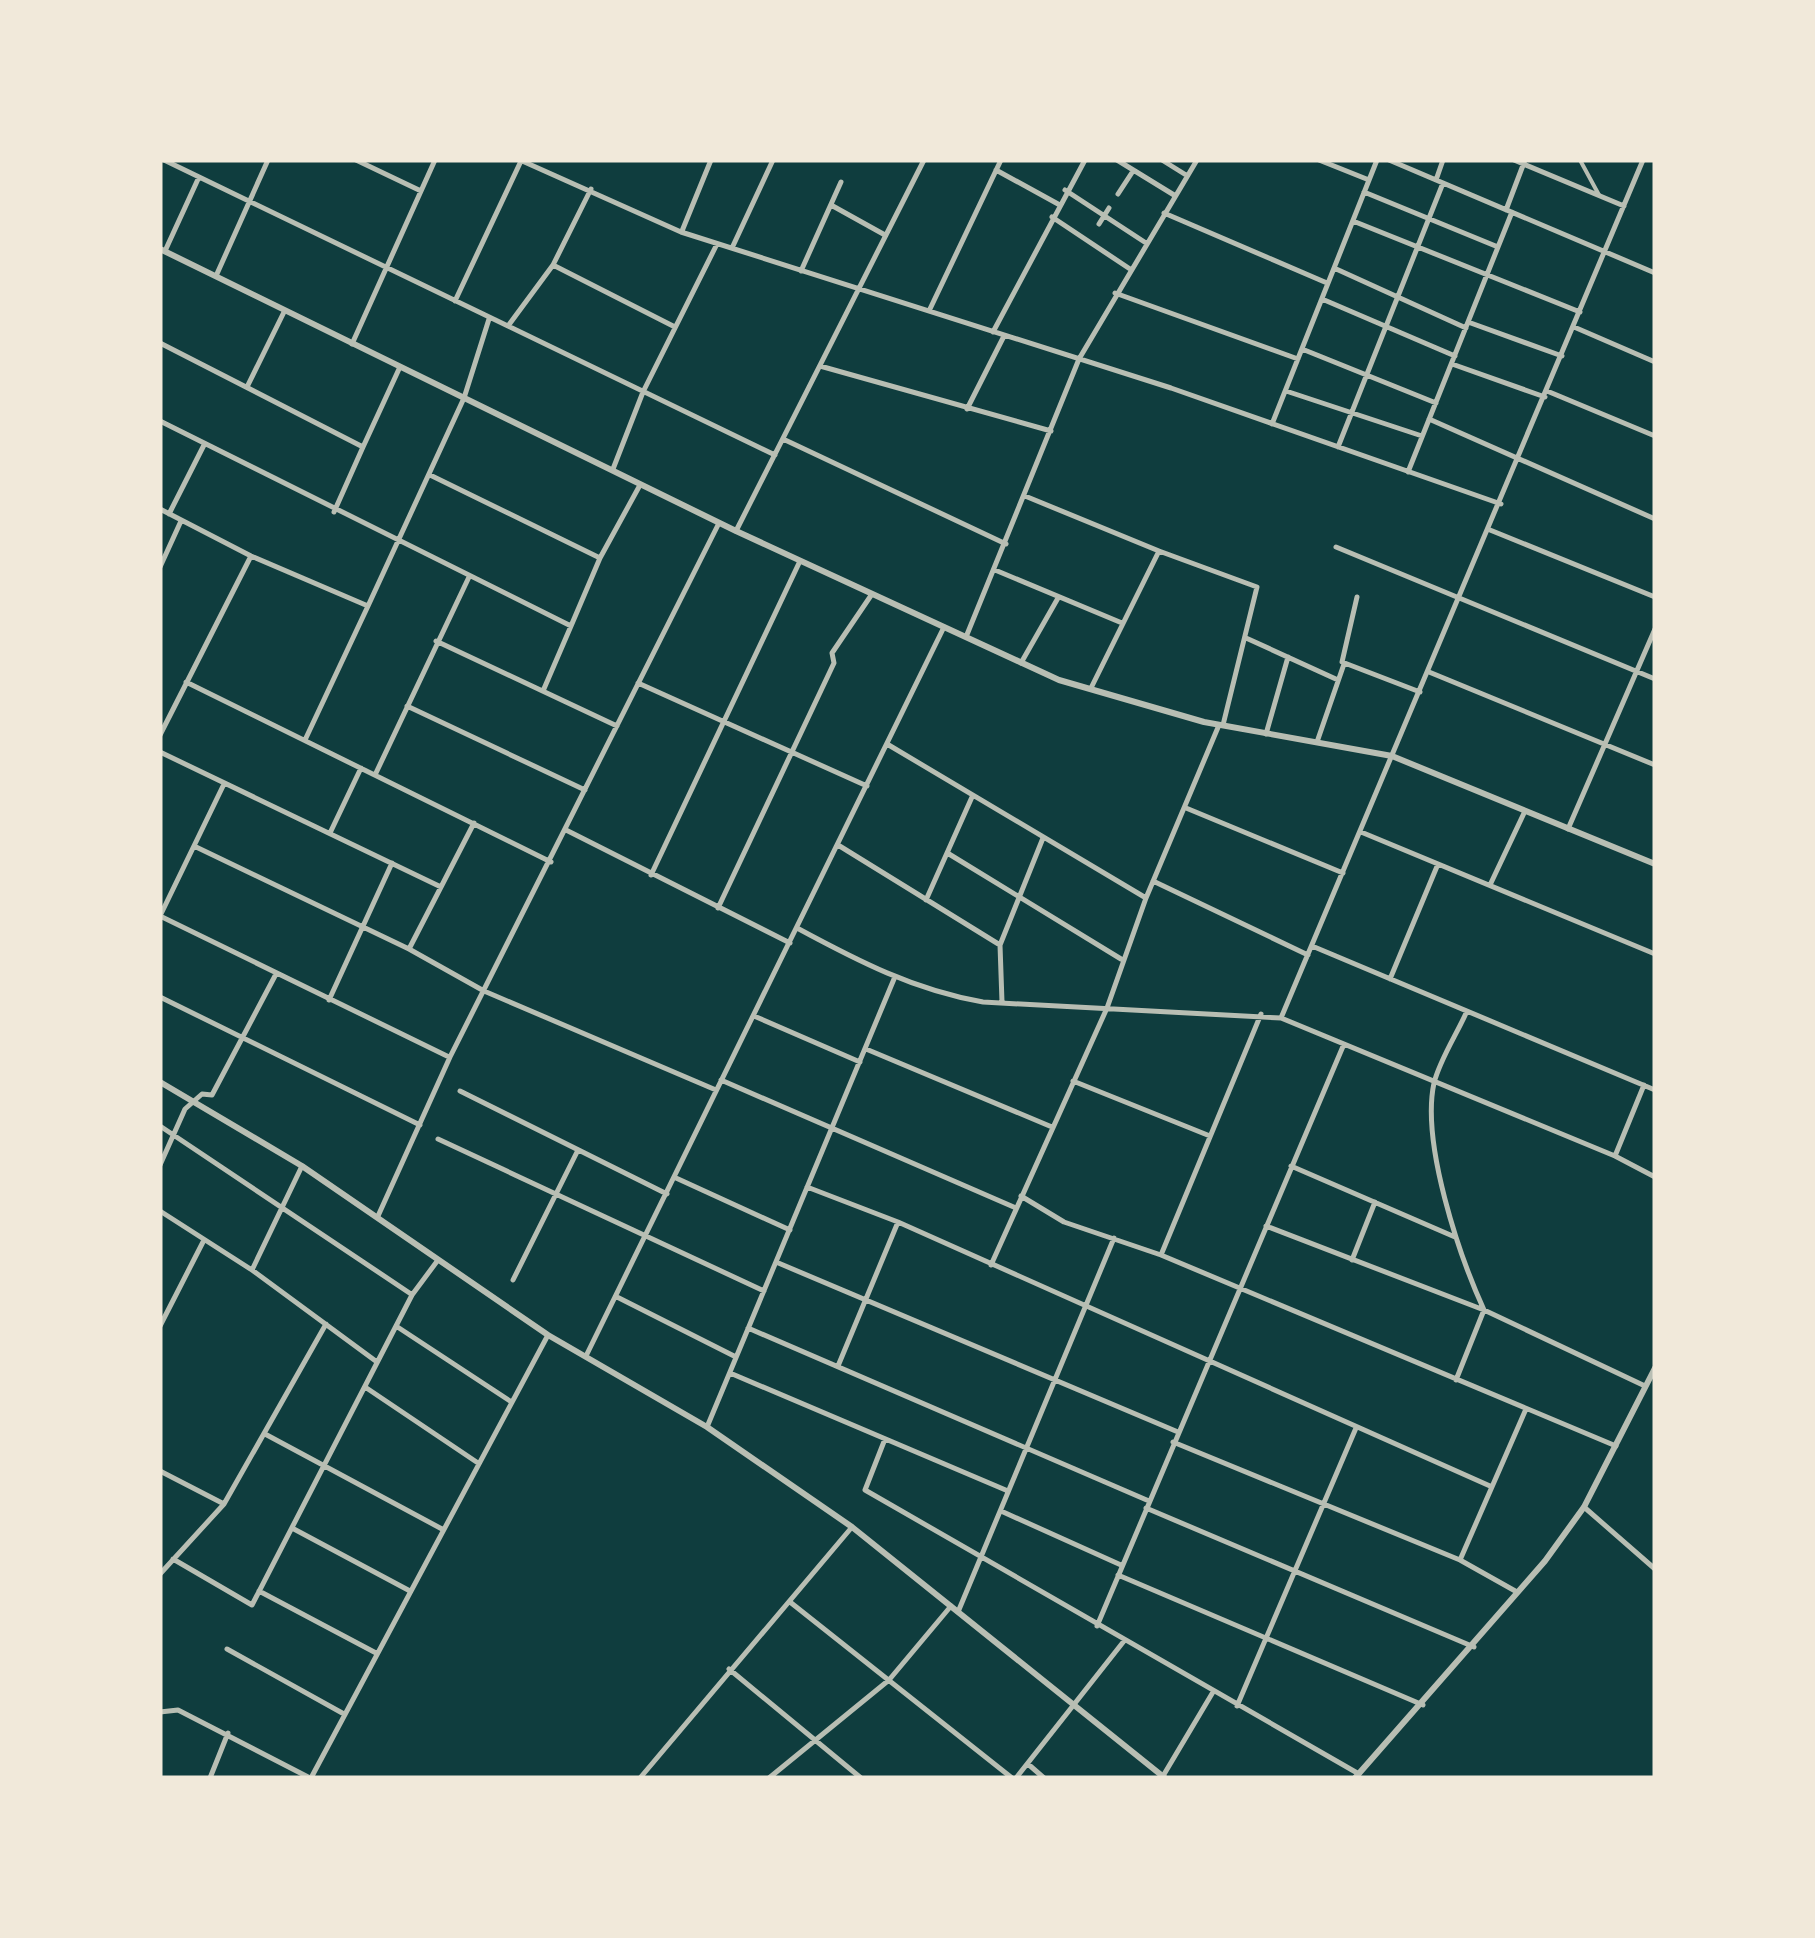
<svg xmlns="http://www.w3.org/2000/svg" width="1815" height="1938" viewBox="0 0 1815 1938" font-family="'Zilla Slab',serif">
<rect width="100%" height="100%" fill="#0f3d3e"/>
<g fill="none" stroke-linecap="round" stroke-linejoin="round">
<path stroke="#b8beb3" stroke-width="4" d="M 1580,160 L 1599,195"/>
<path stroke="#b8beb3" stroke-width="5" d="M 164,160 L 775,455
M 356,160 L 421,191
M 520,160 L 681,232 L 1171,388 L 1501,504
M 1117,160 L 1174,195
M 1162,160 L 1186,175
M 1319,160 L 1369,180
M 1389,160 L 1655,273
M 1514,160 L 1624,206
M 996,170 L 1058,204
M 1436,180 L 1443,160
M 1065,190 L 1146,243
M 1364,192 L 1498,247
M 1118,194 L 1133,171
M 831,205 L 885,235
M 1506,210 L 1525,160
M 1164,213 L 1327,283
M 1052,217 L 1130,269
M 1353,221 L 1580,312
M 1099,224 L 1109,208
M 682,231 L 711,160
M 732,248 L 773,160
M 165,251 L 199,177
M 553,265 L 675,327
M 1334,268 L 1466,328
M 801,271 L 841,182
M 216,276 L 268,160
M 1115,293 L 1298,359
M 1322,299 L 1455,356
M 455,301 L 521,161
M 929,311 L 1001,160
M 1468,322 L 1562,356
M 508,326 L 553,265 L 591,189
M 1574,327 L 1655,362
M 993,332 L 1085,160
M 160,343 L 363,447 L 399,369
M 352,344 L 435,160
M 1302,349 L 1436,403
M 1452,364 L 1545,397
M 820,366 L 1051,431
M 247,387 L 284,312
M 1286,391 L 1422,436
M 1547,391 L 1655,436
M 967,409 L 1004,336
M 1429,419 L 1655,519
M 160,421 L 571,626 L 600,558 L 640,485
M 1272,424 L 1377,160
M 783,439 L 1006,544
M 1338,447 L 1443,183
M 613,469 L 643,392 L 717,244
M 1408,472 L 1512,212
M 430,475 L 600,558
M 1025,496 L 1159,551 L 1091,688
M 160,509 L 251,556 L 368,606 L 464,398 L 489,319
M 334,512 L 363,447
M 169,514 L 204,445
M 1490,530 L 1655,597
M 736,531 L 924,160
M 1336,547 L 1655,679
M 1159,551 L 1257,587 L 1223,725
M 160,567 L 181,521
M 995,570 L 1122,623
M 1357,597 L 1342,662 L 1420,692
M 966,637 L 1079,359 L 1197,160
M 1246,638 L 1338,680
M 436,641 L 617,726
M 1021,663 L 1058,598
M 1429,672 L 1655,765
M 186,682 L 551,862
M 638,683 L 867,786
M 543,691 L 571,626
M 407,706 L 585,790
M 1266,734 L 1288,657
M 160,735 L 251,556
M 305,740 L 368,606
M 1317,742 L 1344,664
M 887,744 L 1146,898
M 160,752 L 441,887
M 375,775 L 469,577
M 1186,808 L 1343,873
M 1568,829 L 1655,629
M 566,830 L 790,943
M 1361,832 L 1655,954
M 330,833 L 361,768
M 838,845 L 1000,945
M 194,846 L 409,949 L 484,991 L 716,1090
M 949,854 L 1121,959
M 651,875 L 800,561
M 1153,881 L 1308,955
M 1490,885 L 1525,811
M 926,900 L 972,797
M 718,908 L 834,663 L 832,653 L 872,594
M 160,916 L 449,1057
M 160,916 L 224,784
M 797,928 C 858,961 914,990 983,1002 L 1281,1018 L 1615,1156 L 1655,1177
M 1312,946 L 1655,1090
M 409,949 L 474,823
M 1390,979 L 1438,864
M 160,997 L 420,1125
M 329,1000 L 392,863
M 1002,1002 L 1000,945 L 1043,838
M 754,1016 L 860,1062
M 1281,1018 L 1643,160
M 866,1049 L 1052,1127
M 721,1080 L 1016,1208
M 1073,1081 L 1210,1136
M 460,1091 L 667,1194
M 160,1126 L 411,1294
M 438,1139 L 764,1291
M 1615,1156 L 1644,1085
M 160,1165 L 185,1109 L 202,1094 L 212,1095 L 276,974
M 1291,1166 L 1455,1237
M 676,1178 L 790,1230
M 807,1187 L 898,1222 L 1490,1486
M 1021,1196 L 1064,1222 L 1161,1255 L 1616,1446
M 160,1211 L 252,1270 L 377,1362
M 378,1216 L 450,1057 L 719,523
M 1266,1226 L 1484,1310 L 1645,1386
M 1161,1255 L 1261,1014
M 1352,1260 L 1375,1202
M 776,1262 L 1178,1432
M 991,1265 L 1107,1008 L 1146,898 L 1219,725
M 252,1270 L 302,1166
M 513,1280 L 578,1150
M 617,1297 L 736,1357
M 160,1326 L 204,1240
M 396,1326 L 510,1401
M 748,1328 L 1149,1501
M 586,1356 L 944,627
M 838,1366 L 898,1222
M 730,1373 L 1008,1491
M 1456,1380 L 1484,1310 C 1459,1255 1421,1143 1434,1083 C 1440,1059 1457,1034 1467,1011
M 365,1387 L 478,1463
M 707,1427 L 894,979
M 265,1434 L 442,1529
M 885,1439 L 865,1490 L 1359,1774
M 1173,1442 L 1460,1560 L 1517,1592
M 160,1471 L 224,1504
M 1584,1507 L 1655,1569
M 1146,1508 L 1474,1647
M 1001,1511 L 1121,1565
M 292,1528 L 410,1591
M 173,1559 L 252,1605 L 412,1295 L 438,1260
M 1460,1560 L 1526,1409
M 160,1574 L 224,1504 L 326,1324
M 1118,1575 L 1423,1705
M 259,1591 L 376,1653
M 790,1602 L 1012,1778
M 958,1612 L 1114,1238
M 1097,1626 L 1344,1044
M 227,1649 L 344,1714
M 729,1669 L 861,1778
M 1237,1706 L 1356,1428
M 160,1712 L 178,1710 L 310,1778
M 1028,1764 L 1044,1778
M 1163,1776 L 1213,1692
M 210,1778 L 228,1733
M 311,1778 L 548,1335
M 640,1778 L 852,1527
M 769,1778 L 889,1680 L 951,1606
M 1016,1778 L 1124,1641"/>
<path stroke="#b8beb3" stroke-width="6" d="M 160,249 L 736,531 L 1059,680 L 1204,722 L 1392,756 L 1655,864
M 160,1082 L 302,1166 L 548,1335 L 707,1427 L 852,1527 L 1165,1778
M 1355,1778 L 1545,1561 L 1584,1507 L 1655,1368"/>
</g>
<rect width="1815" height="1938" fill="none" stroke="#f1e9da" stroke-width="325"/>
</svg>
